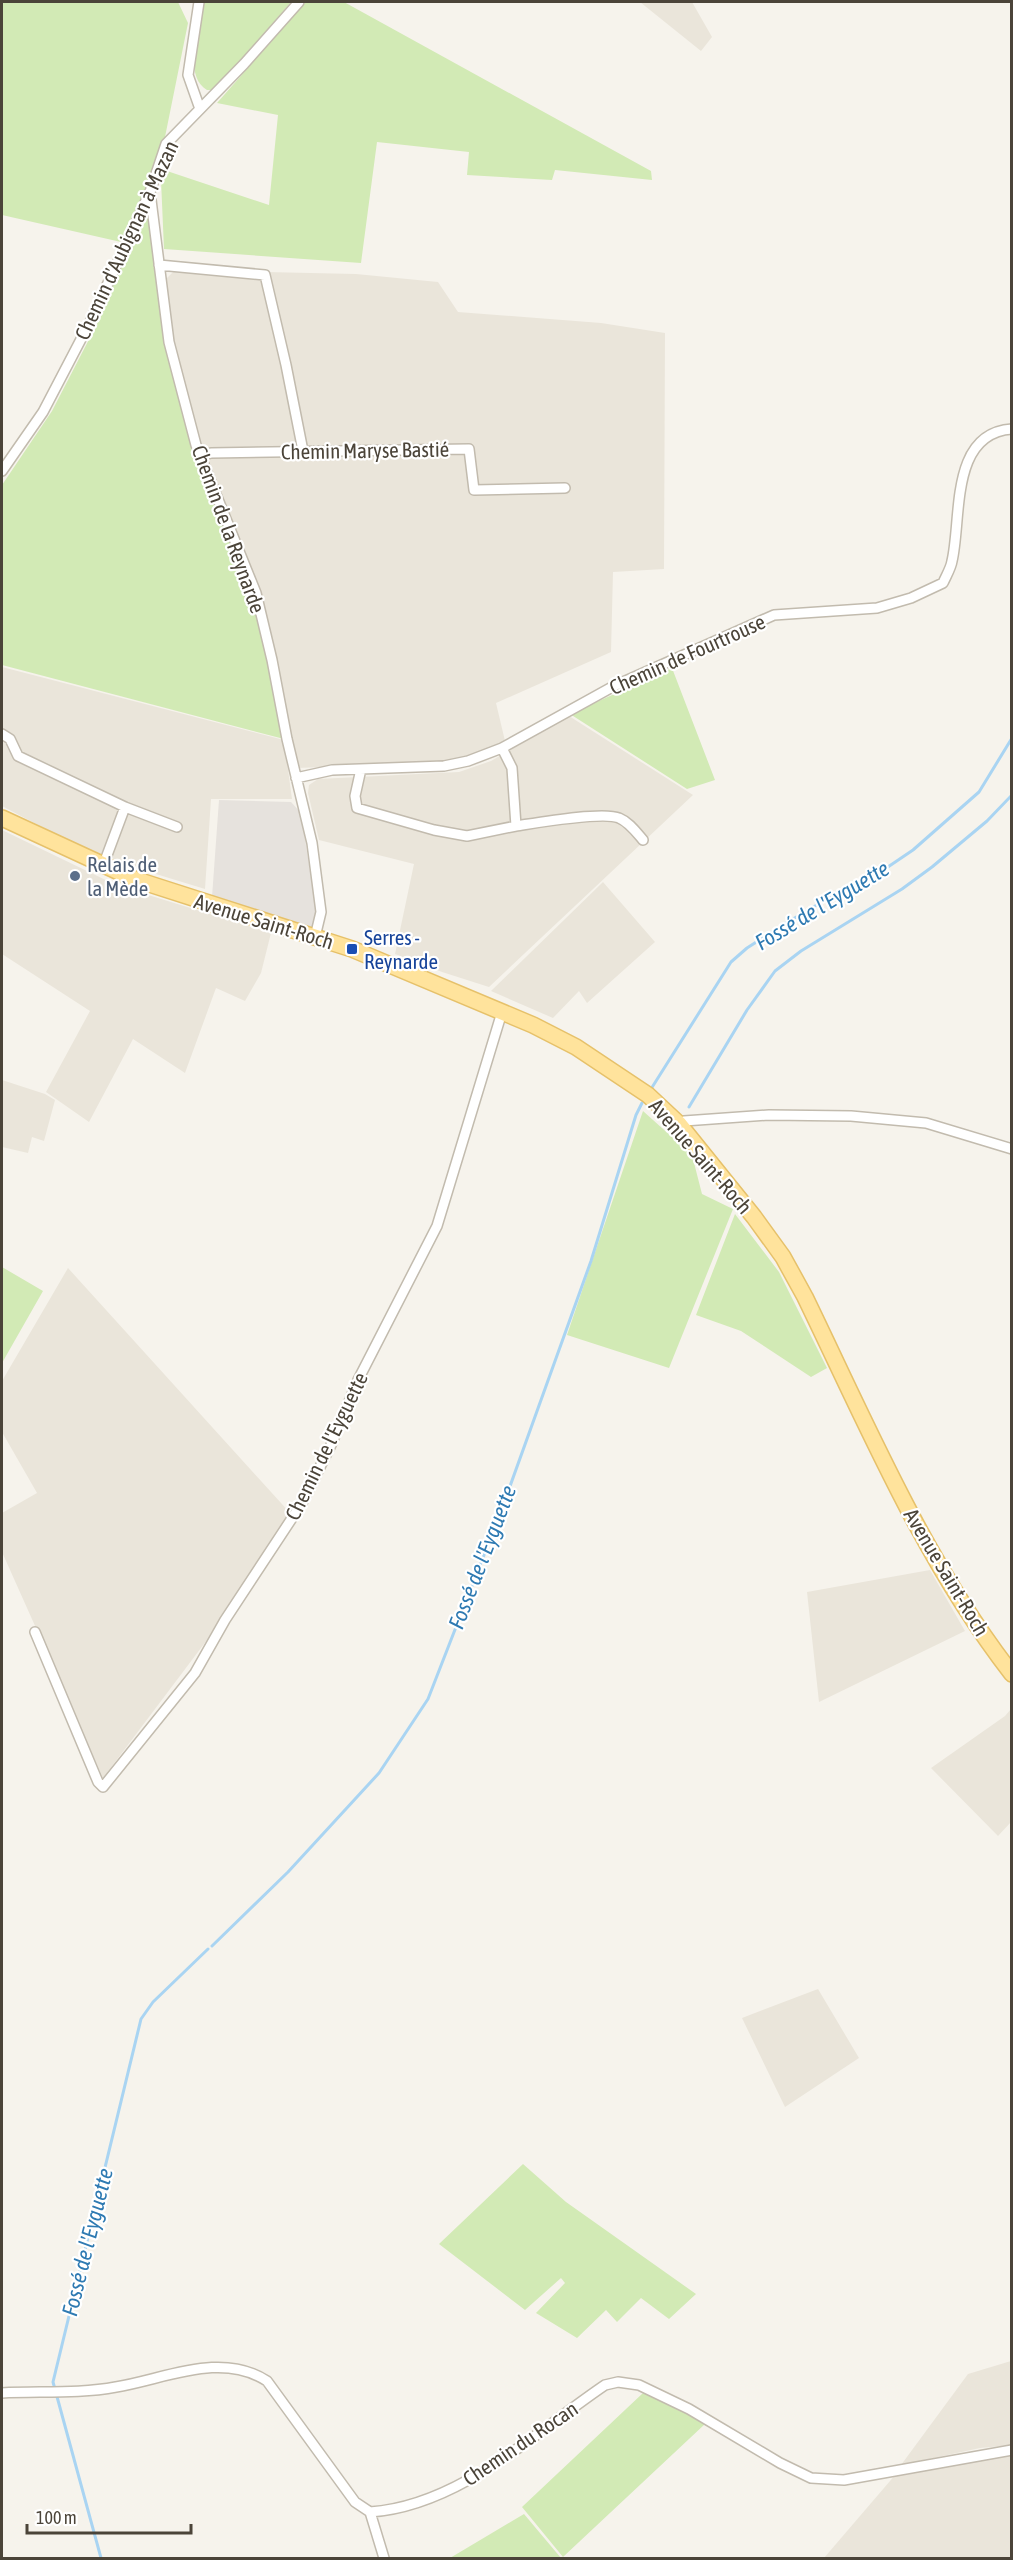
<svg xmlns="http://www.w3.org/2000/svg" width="1013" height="2560" viewBox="0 0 1013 2560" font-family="'Asap Condensed',sans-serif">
<rect width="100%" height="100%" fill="#f6f3ec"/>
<path fill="#eae5da" d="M 640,2 L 692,2 L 712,37 L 701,51 Z
M 175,270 L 356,274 L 438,282 L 458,312 L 601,323 L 665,333 L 664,569 L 613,572 L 611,652 L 496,703 L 505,741 L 457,762 L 297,768 L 278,666 L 256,587 L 201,447 L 167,323 L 165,280 Z
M 2,667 L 284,740 L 292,799 L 211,799 L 205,889 L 97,856 L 2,806 Z
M 569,716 L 693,795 L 489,987 L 442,972 L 395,954 L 414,864 L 319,840 L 308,793 L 309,785 L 318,779 L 459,772 L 491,761 Z
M 2,830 L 116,885 L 271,933 L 261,973 L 245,1001 L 216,988 L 185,1073 L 133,1039 L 89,1122 L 46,1092 L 90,1011 L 2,954 Z
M 603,882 L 655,942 L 587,1003 L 579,991 L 553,1018 L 491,991 Z
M 2,1080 L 45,1094 L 55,1100 L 44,1141 L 32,1137 L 28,1153 L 2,1147 Z
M 68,1268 L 291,1514 L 210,1636 L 103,1778 L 2,1552 L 2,1513 L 37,1493 L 2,1432 L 2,1381 Z
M 930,1570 L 965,1631 L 819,1702 L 807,1592 Z
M 1011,1709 L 1011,1822 L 998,1836 L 931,1768 L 1005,1716 Z
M 818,1989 L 859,2058 L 785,2107 L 742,2018 Z
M 1011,2361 L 1011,2445 L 980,2448 L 901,2465 L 968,2374 Z
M 1011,2453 L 1011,2558 L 824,2558 L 896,2474 Z"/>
<path fill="#e6e2dd" d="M 219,800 L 291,802 L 301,813 L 316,910 L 311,929 L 212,897 Z"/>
<path fill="#d2eab5" d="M 2,2 L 178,2 L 188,23 L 165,137 L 145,190 L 121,242 L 2,215 Z
M 203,2 L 291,2 L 216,90 L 207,90 C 182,76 199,24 203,2 Z
M 306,2 L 344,2 L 651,171 L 652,180 L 555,170 L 552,180 L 467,175 L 469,152 L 377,142 L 361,263 L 164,249 L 161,180 L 164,170 L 269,205 L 278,115 L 217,103 Z
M 149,209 L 162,330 L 195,451 L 253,593 L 284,739 L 2,665 L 2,485 L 52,411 L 98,322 L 122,262 Z
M 672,668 L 715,780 L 687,789 L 570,714 Z
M 643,1111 L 692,1155 L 702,1194 L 733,1209 L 669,1368 L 567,1335 Z
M 735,1214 L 779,1272 L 827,1368 L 811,1377 L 741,1331 L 696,1315 Z
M 2,1267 L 43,1291 L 2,1363 Z
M 523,2164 L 566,2202 L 696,2294 L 669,2319 L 641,2298 L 617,2322 L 606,2310 L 577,2338 L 536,2313 L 565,2283 L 561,2278 L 525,2310 L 439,2244 Z
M 643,2393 L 686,2411 L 705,2424 L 563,2557 L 522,2507 Z
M 524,2514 L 561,2558 L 450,2558 Z"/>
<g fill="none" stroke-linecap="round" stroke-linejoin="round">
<path stroke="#a9d4f2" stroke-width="3" d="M 651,1089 L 731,962 L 747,948 L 786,923 L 839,892 L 879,873 L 913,850 L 979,792 L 1012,738
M 689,1107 L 747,1010 L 775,971 L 801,951 L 902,889 L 932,867 L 987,821 L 1012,795
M 212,1946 L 288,1872 L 379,1773 L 428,1699 L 500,1514 L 591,1261 L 636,1115 L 642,1103
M 101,2558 L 53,2382 L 141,2019 L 153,2002 L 208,1949"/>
<defs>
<path id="street" d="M 199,2 L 188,75 L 200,109
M 150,192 L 169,342 L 196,445 L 256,593 L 272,660 L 287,739 L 312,843 L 321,912 L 315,937
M 159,265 L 265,275 L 286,365 L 303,451
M 200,456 L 211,453 L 469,449 L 474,490 L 565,488
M 2,471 L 43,412 L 90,322 L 150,192 L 166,144 L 244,64 L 299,2
M 2,734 L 10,739 L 18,756 L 125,807 L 103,866
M 361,769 L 355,796 L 357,808 L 434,830 L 467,836 L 516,826 L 512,768 L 502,748
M 296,778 L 332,770 L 444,766 L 468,761 L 502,748 L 614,686 L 774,615 L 877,608 L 911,598 L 943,583 C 946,576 951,568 952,561 C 962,519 949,433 1012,429
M 125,807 L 177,827
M 516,826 C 536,823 603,811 619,818 C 629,822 636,832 643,840
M 679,1124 L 684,1121 L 769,1115 L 851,1116 L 926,1123 L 1012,1149
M 35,1632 L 98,1782 L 103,1787 L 195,1673 L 225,1620 L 302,1503 L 331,1445 L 358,1380 L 437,1226 L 502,1012
M 2,2393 C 39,2391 79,2394 116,2387 C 165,2379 221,2351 267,2381 L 355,2502 L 370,2512 C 459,2506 534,2433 605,2385 L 618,2382 L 639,2385 L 689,2409 L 780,2463 L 811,2478 L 844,2480 L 1012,2450
M 370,2512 L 384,2558"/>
<path id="primary" d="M 2,818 L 134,879 L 352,949 L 533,1025 L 576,1047 L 648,1095 L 679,1124 L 754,1217 L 783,1257 L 805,1297 C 867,1425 924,1561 1012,1674"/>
</defs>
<use href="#street" stroke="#c2bbae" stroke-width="12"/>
<use href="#primary" stroke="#e6c16a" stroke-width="18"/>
<use href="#street" stroke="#fff" stroke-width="9"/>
<use href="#primary" stroke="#ffe39c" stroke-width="15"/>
</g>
<circle fill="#5c6f8a" stroke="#fff" stroke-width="2" cx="75" cy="876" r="6"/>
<rect fill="#1a4fb4" stroke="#fff" stroke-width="2" x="346" y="943" width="12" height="12" rx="3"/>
<g text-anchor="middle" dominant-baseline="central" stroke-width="4.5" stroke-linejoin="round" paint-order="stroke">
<g font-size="21" fill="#4b4439" stroke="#fff">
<text transform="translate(126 240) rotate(-65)">Chemin d'Aubignan à Mazan</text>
<text transform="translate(365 450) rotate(-1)">Chemin Maryse Bastié</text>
<text transform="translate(229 529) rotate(70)">Chemin de la Reynarde</text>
<text transform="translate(687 654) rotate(-24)">Chemin de Fourtrouse</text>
<text transform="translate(264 921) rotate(17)">Avenue Saint-Roch</text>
<text transform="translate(701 1156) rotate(49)">Avenue Saint-Roch</text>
<text transform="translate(326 1446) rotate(-64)">Chemin de l'Eyguette</text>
<text transform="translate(947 1572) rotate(59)">Avenue Saint-Roch</text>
<text transform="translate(520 2443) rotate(-34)">Chemin du Rocan</text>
</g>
<g font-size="21" fill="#4e5e75" stroke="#fff" text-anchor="start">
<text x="87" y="864">Relais de<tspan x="87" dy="24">la Mède</tspan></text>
</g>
<g font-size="21" fill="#164399" stroke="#fff" text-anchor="start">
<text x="364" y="937">Serres -<tspan x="364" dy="24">Reynarde</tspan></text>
</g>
<g font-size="22" font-style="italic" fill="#2e7ab2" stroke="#fff">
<text transform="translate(822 905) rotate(-31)">Fossé de l'Eyguette</text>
<text transform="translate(482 1557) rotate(-69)">Fossé de l'Eyguette</text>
<text transform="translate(87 2242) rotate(-76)">Fossé de l'Eyguette</text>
</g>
</g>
<rect width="1013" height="2560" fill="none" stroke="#4b4439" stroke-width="6"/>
<path d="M27 2524v9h164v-9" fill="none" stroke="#4b4439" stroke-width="3"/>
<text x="36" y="2524" font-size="18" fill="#4b4439" stroke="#ffffff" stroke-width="4.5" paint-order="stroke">100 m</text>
</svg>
